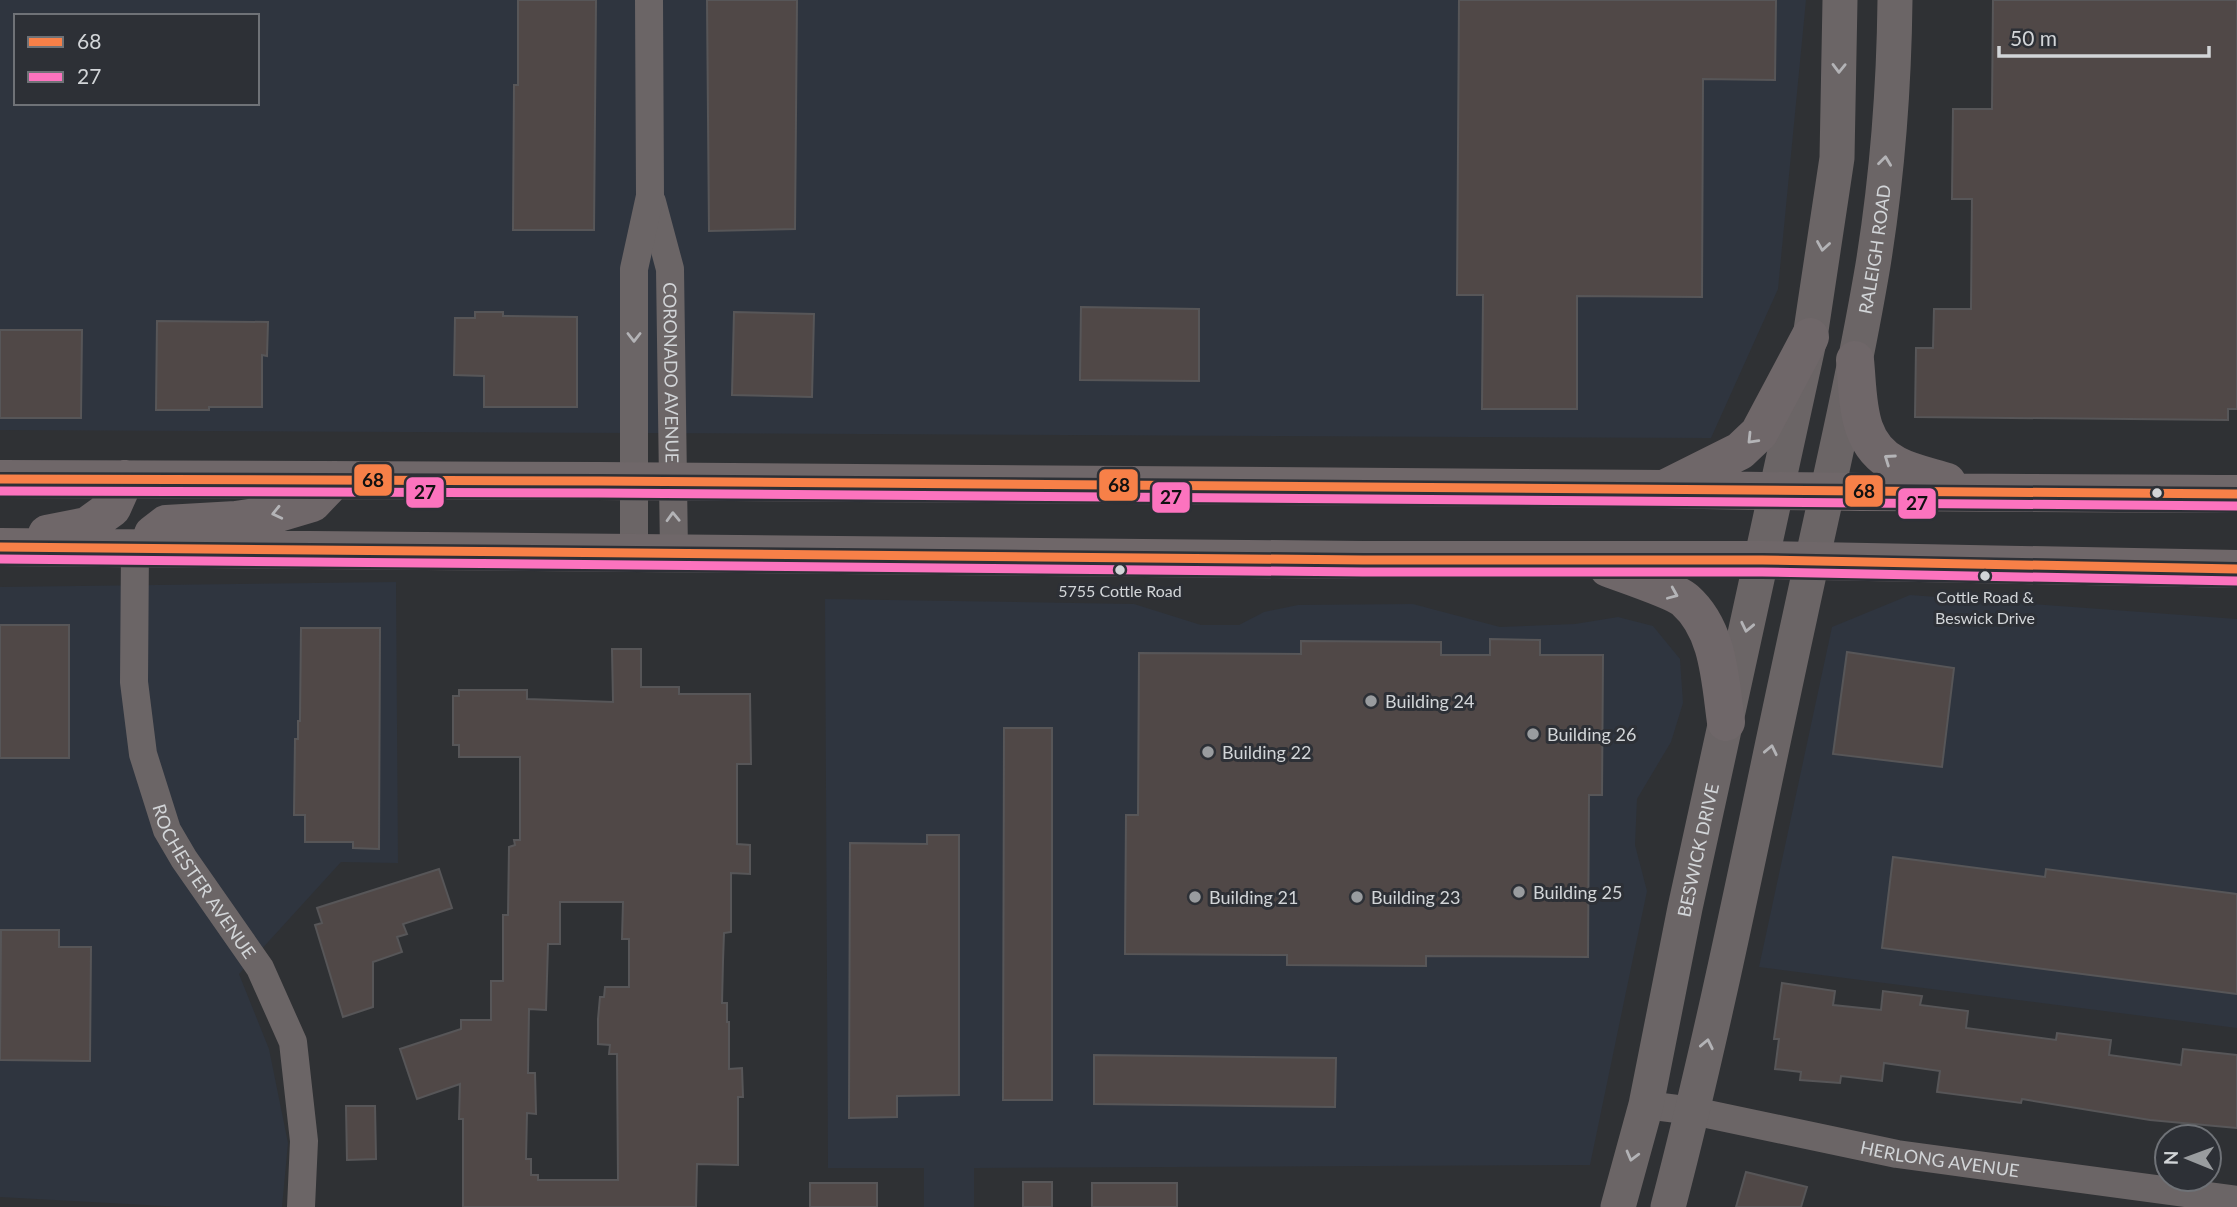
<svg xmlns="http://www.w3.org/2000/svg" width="2237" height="1207" viewBox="0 0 2237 1207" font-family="Lato,sans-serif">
<rect width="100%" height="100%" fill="#2f3134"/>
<path fill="#2f353f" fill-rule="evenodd" d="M 0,0 L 1806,0 L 1778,289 L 1711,438 L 0,430 ZM 16,16 L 257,16 L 257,103 L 16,103 Z
M 396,582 L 398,863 L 341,862 L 239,974 L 269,1049 L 288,1143 L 282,1207 L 182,1207 L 0,1197 L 0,587 Z
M 1910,595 L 2237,619 L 2237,1028 L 1759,967 L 1832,627 Z
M 825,599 L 1134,604 L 1201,625 L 1239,625 L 1264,612 L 1298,605 L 1413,604 L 1500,627 L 1575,624 L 1618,617 L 1653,626 L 1680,659 L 1683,703 L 1671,742 L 1637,799 L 1635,845 L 1647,891 L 1590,1165 L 974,1168 L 974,1207 L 924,1207 L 924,1168 L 828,1168 Z"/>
<path fill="#504847" stroke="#575658" stroke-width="2" fill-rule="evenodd" d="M 518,0 L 596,0 L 594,230 L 513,230 L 514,85 L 518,85 Z
M 707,0 L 797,0 L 795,229 L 709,231 Z
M 1459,0 L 1776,0 L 1775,80 L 1703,79 L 1702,297 L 1577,296 L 1577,409 L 1482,409 L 1483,295 L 1457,295 Z
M 1993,0 L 2237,0 L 2237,409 L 2228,409 L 2228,420 L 1915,417 L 1916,348 L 1933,348 L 1934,309 L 1971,309 L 1972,199 L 1952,199 L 1953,109 L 1992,109 Z
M 1081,307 L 1199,309 L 1199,381 L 1080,380 Z
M 475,312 L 503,312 L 503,316 L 577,317 L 577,407 L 484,407 L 484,376 L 454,375 L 455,318 L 475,318 Z
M 734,312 L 814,314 L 812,397 L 732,395 Z
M 157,321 L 268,322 L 267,356 L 262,355 L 262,407 L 209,407 L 209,410 L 156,410 Z
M 0,330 L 82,330 L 81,418 L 0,418 Z
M 0,625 L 69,625 L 69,758 L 0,758 Z
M 301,628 L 380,628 L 379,849 L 353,848 L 353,842 L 305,842 L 305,815 L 294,815 L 295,739 L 298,739 L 298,721 L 300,721 Z
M 1490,639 L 1540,640 L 1540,655 L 1603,655 L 1602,795 L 1589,795 L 1588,957 L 1426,956 L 1426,966 L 1287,965 L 1287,955 L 1125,954 L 1126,815 L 1138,815 L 1139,653 L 1301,654 L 1301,641 L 1441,642 L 1441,655 L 1490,655 Z
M 612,649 L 641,649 L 641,687 L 679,687 L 679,694 L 750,694 L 751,764 L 737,764 L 737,844 L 750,845 L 750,874 L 731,873 L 731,932 L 724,933 L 723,961 L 722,1003 L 727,1003 L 727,1022 L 729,1022 L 729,1069 L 742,1068 L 743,1097 L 738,1097 L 738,1165 L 697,1164 L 696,1207 L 463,1207 L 463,1119 L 459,1119 L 460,1084 L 417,1099 L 400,1049 L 461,1029 L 461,1020 L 491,1020 L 491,981 L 503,981 L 503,915 L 508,915 L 509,847 L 515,845 L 514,840 L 520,840 L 520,757 L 459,757 L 459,745 L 453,745 L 453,696 L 459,696 L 459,690 L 527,690 L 527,699 L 613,702 ZM 560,902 L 623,902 L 622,939 L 629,939 L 629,987 L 605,987 L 604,997 L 600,997 L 598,1019 L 598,1044 L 610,1045 L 609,1054 L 617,1054 L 618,1180 L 538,1180 L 538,1175 L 531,1175 L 531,1159 L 526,1159 L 527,1113 L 536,1114 L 535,1073 L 528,1073 L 529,1009 L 546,1010 L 548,944 L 560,944 Z
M 1847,652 L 1954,668 L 1942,767 L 1833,754 Z
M 1004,728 L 1052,728 L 1052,1100 L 1003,1100 Z
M 927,835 L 959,835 L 959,1095 L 897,1096 L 897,1117 L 849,1118 L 850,843 L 927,844 Z
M 1893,857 L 2045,877 L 2046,869 L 2237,894 L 2237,994 L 1882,948 Z
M 439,869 L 452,908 L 403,924 L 407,934 L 397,937 L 402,952 L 373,962 L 373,1007 L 343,1017 L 315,925 L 322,923 L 317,908 Z
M 1,930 L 59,930 L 59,947 L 91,947 L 90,1061 L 0,1060 Z
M 1782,983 L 1835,991 L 1833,1005 L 1881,1010 L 1883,991 L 1922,996 L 1920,1005 L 1968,1011 L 1966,1028 L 2056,1040 L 2057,1033 L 2111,1040 L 2109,1055 L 2181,1065 L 2183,1049 L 2237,1055 L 2237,1128 L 2150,1120 L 2022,1099 L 2021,1103 L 1937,1092 L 1940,1071 L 1884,1063 L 1882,1081 L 1841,1076 L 1840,1083 L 1800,1080 L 1801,1072 L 1775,1069 L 1779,1039 L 1774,1039 Z
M 1094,1055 L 1336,1058 L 1335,1107 L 1094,1104 Z
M 346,1106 L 375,1106 L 376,1159 L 347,1160 Z
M 1746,1172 L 1807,1187 L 1801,1207 L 1736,1207 Z
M 1023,1182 L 1052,1182 L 1052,1207 L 1023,1207 Z
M 810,1183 L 877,1183 L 877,1207 L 810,1207 Z
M 1092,1183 L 1177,1183 L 1177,1207 L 1092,1207 Z"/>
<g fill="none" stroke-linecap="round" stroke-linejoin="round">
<g stroke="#6b6566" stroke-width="28">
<path id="s1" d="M 652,202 L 670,269 L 674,552"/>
<path id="s2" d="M 135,547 L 134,682 L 143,754 L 167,830 L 184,859 L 260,968 L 293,1042 L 304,1141 L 301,1207"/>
<path d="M 634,552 L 634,269 L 650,196 L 649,0"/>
<path id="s3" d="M 1646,1105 L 1693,1111 L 1897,1154 L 2237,1200"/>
</g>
<g stroke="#6b6566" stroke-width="35">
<path id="s4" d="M 1618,1207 L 1646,1105 L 1685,908 L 1810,337 L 1837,158 L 1840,0"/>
<path id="s5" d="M 1668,1207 C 1719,1012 1757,813 1800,616 C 1825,499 1853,383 1873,265 C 1887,178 1894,88 1895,0"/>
</g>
<path stroke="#6f6769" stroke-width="38" d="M 1855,360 C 1859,399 1855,444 1896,465 C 1911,473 1931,477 1947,482
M 0,479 L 599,481 L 1665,489 C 1856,494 2046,492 2237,494
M 1668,487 L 1740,451 L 1759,433 L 1810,337
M 47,534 L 87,526 L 112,508 L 125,479
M 153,534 L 166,524 L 236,520 L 275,514 L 312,503 L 334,480
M 0,547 L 1363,560 L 1762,560 L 2237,569
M 1608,568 C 1624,574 1675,591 1685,600 C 1719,630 1720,680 1726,722"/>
<defs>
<path id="bus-1" d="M 0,479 L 599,481 L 2237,494
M 0,547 L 1363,560 L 1762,560 L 2237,569"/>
<path id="bus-2" d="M 0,491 L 599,493 L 2237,506
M 0,559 L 1363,572 L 1762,572 L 2237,581"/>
</defs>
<use href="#bus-1" stroke="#2d3036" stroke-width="14"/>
<use href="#bus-2" stroke="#2d3036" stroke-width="14"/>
<use href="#bus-1" stroke="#f78048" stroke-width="9"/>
<use href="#bus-2" stroke="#fc73be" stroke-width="9"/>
</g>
<defs><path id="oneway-chevron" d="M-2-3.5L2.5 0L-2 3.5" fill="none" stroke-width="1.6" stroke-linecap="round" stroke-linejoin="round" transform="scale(1.75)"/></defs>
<g stroke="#b3b3b6">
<use href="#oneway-chevron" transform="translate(1839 68) rotate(91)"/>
<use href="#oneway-chevron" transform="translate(1885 161) rotate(-83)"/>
<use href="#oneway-chevron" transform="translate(1823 246) rotate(99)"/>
<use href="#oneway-chevron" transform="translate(634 337) rotate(90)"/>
<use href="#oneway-chevron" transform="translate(673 517) rotate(-92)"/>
<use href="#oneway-chevron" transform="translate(1747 627) rotate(102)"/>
<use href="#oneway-chevron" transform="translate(1771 750) rotate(-78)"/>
<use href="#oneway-chevron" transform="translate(1707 1044) rotate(-78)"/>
<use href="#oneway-chevron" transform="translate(1632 1156) rotate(105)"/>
</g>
<g stroke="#b4b4b7">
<use href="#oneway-chevron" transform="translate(1752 439) rotate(134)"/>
<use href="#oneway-chevron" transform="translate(1889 459) rotate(-145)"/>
<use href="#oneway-chevron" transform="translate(277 513) rotate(167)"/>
<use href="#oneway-chevron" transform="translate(1673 594) rotate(23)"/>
</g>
<g fill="#d2d5d8" stroke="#2d3036" stroke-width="2.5">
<circle cx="2157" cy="493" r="6"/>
<circle cx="1120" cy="570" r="6"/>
<circle cx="1985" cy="576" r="6"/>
</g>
<g fill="#999c9f" stroke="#2d3036" stroke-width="2.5">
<circle cx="1371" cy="701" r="7"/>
<circle cx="1533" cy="734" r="7"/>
<circle cx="1208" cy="752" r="7"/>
<circle cx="1519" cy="892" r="7"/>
<circle cx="1195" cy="897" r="7"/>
<circle cx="1357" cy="897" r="7"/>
</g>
<g text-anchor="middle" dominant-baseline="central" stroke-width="6" stroke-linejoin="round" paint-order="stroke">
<g font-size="16" fill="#d2d5d8" stroke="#2d3036">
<text x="1120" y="590">5755 Cottle Road</text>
<text x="1985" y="596">Cottle Road &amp;<tspan x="1985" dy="21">Beswick Drive</tspan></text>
</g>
<g font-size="18" fill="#d2d5d8" stroke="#2d3036">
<text stroke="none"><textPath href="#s5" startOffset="980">RALEIGH ROAD</textPath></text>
<text stroke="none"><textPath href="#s1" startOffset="173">CORONADO AVENUE</textPath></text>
<text stroke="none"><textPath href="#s4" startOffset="366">BESWICK DRIVE</textPath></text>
<text stroke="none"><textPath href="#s2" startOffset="350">ROCHESTER AVENUE</textPath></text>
<text stroke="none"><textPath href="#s3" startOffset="299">HERLONG AVENUE</textPath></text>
</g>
<g font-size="18" fill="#d2d5d8" stroke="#2d3036" text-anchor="start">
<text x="1385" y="701">Building 24</text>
<text x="1547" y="734">Building 26</text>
<text x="1222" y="752">Building 22</text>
<text x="1533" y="892">Building 25</text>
<text x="1209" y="897">Building 21</text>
<text x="1371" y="897">Building 23</text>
</g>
</g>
<g stroke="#2d3036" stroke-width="2.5">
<rect x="353" y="463" width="40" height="34" rx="7" fill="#f78048"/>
<rect x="1098" y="468" width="41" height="34" rx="7" fill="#f78048"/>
<rect x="1844" y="474" width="40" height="34" rx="7" fill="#f78048"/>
<rect x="405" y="476" width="40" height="33" rx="7" fill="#fc73be"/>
<rect x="1151" y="481" width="40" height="33" rx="7" fill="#fc73be"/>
<rect x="1897" y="487" width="40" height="33" rx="7" fill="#fc73be"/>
</g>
<g font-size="19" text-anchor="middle" font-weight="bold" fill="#111">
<text x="373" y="487">68</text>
<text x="1119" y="492">68</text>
<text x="1864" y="498">68</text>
<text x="425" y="499">27</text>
<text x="1171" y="504">27</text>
<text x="1917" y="510">27</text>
</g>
<rect x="14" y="14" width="245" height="91" fill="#2d3036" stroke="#6f7277" stroke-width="2"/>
<rect x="28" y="37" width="35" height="10" fill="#f78048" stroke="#6f7277" stroke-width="2"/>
<text x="77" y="49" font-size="21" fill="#d2d5d8">68</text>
<rect x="28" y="72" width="35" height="10" fill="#fc73be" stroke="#6f7277" stroke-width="2"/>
<text x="77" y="84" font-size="21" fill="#d2d5d8">27</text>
<g transform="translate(2188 1158) rotate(271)"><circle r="33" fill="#2d3036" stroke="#6f7277" stroke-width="2"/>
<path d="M0-5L12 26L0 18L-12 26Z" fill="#999c9f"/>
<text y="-10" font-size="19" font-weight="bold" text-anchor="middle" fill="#d2d5d8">N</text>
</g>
<path d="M1999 46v10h210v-10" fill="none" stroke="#d2d5d8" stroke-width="3.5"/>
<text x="2010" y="46" font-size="21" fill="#d2d5d8" stroke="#2d3036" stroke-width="5" paint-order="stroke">50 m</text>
</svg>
